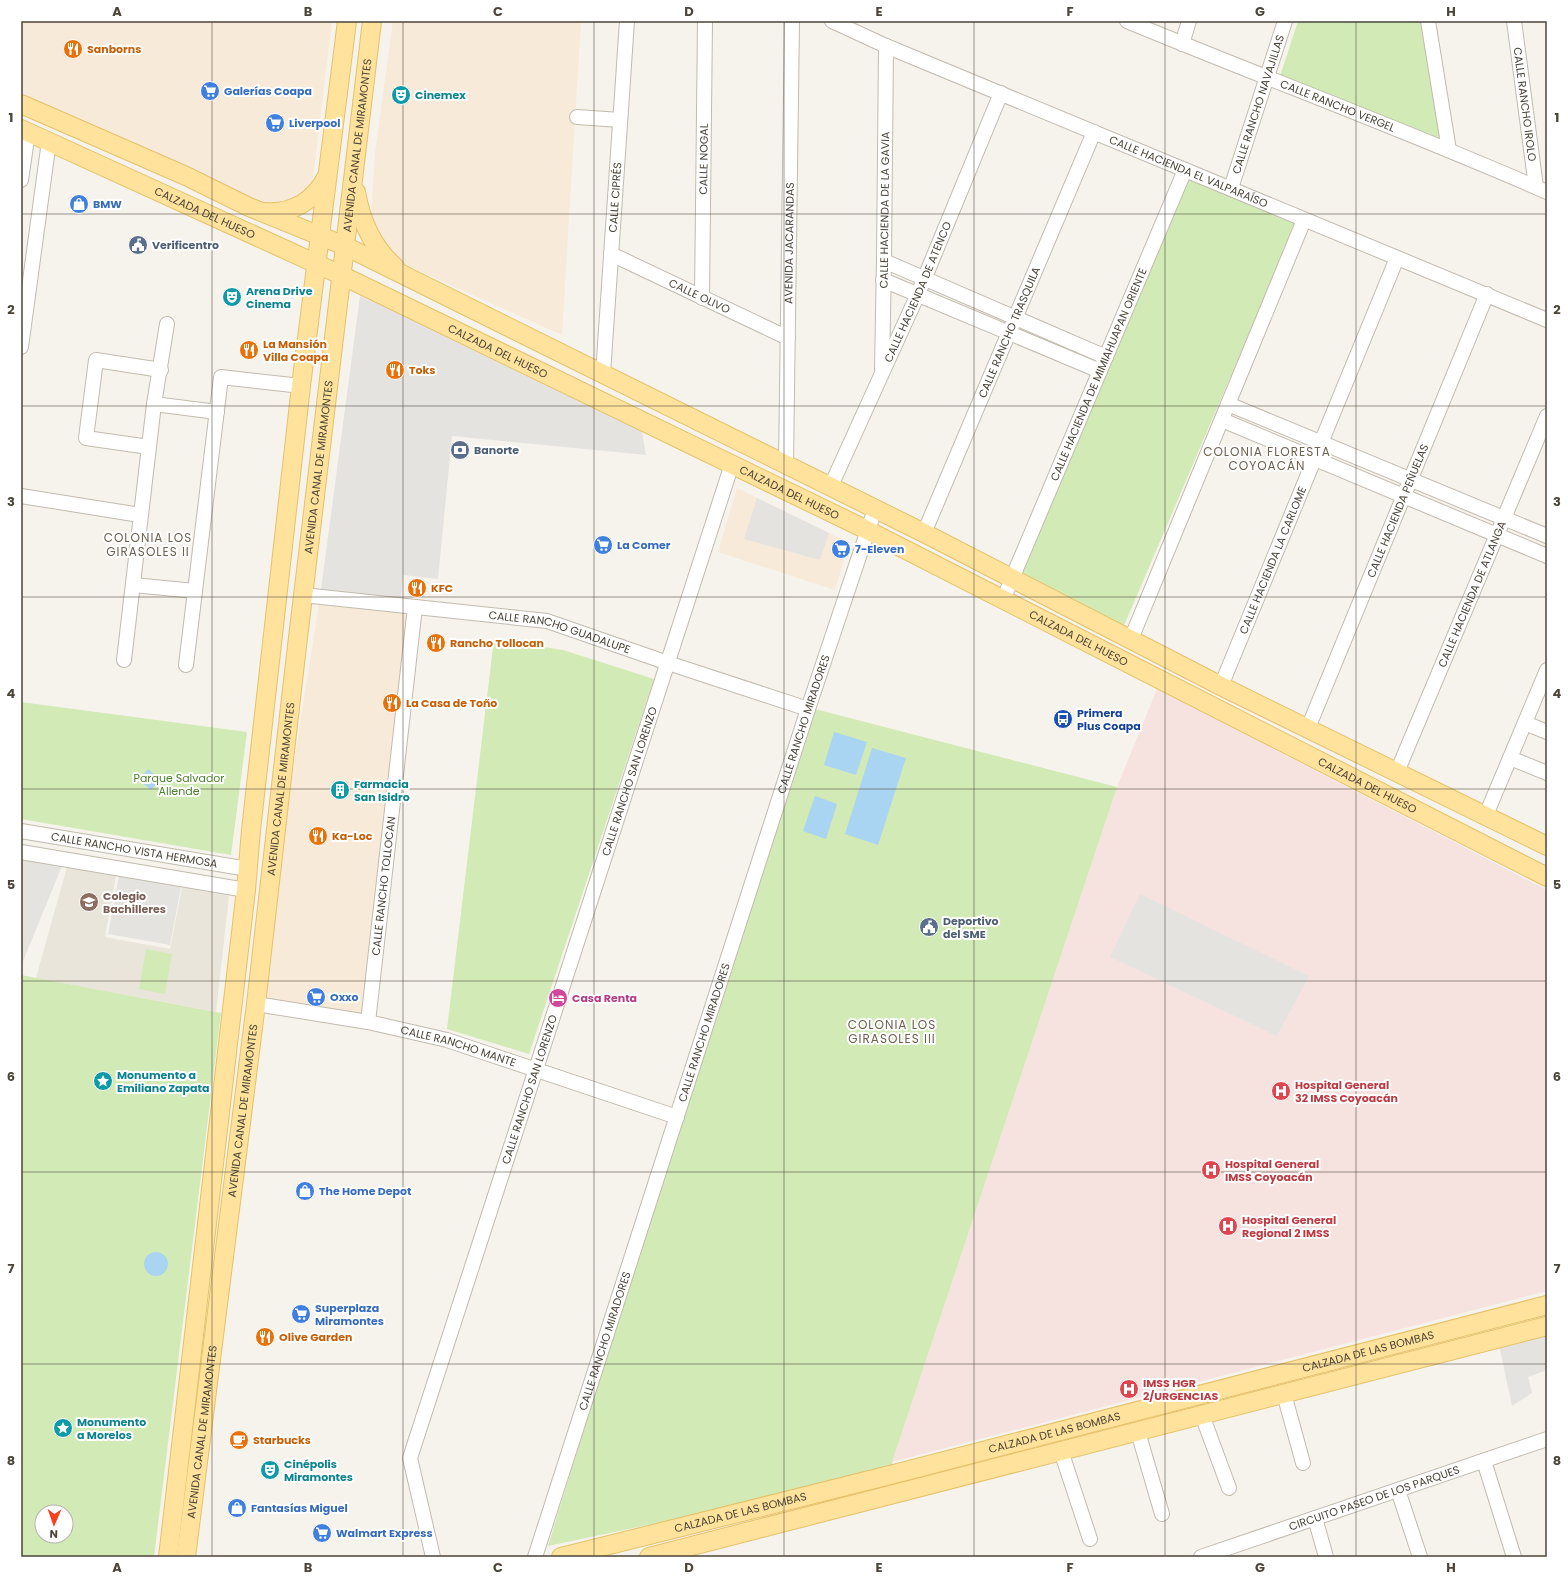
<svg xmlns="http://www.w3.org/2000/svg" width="1568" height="1578" viewBox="0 0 1568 1578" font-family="Poppins,sans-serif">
<rect width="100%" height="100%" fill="#f6f3ec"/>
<path fill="#eae5da" d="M 67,867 L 116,876 L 105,937 L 170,949 L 182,887 L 229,896 L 216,1012 L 36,978 Z"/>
<path fill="#f7ead8" d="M 21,21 L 332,21 L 312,185 L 294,203 L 260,204 L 21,94 Z
M 393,21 L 581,21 L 562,335 L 404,264 L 387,248 L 371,216 L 375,153 Z
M 737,488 L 849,543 L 835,590 L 718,552 Z
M 320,597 L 421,610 L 364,1023 L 256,1005 Z"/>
<path fill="#f6e3e0" d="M 1157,689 L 1547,890 L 1547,1291 L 892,1462 L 1117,787 Z"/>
<path fill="#d2eab5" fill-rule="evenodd" d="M 1298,21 L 1424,21 L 1444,143 L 1278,82 Z
M 1188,176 L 1297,221 L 1123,628 L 1018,572 Z
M 494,639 L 563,650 L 654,679 L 529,1054 L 447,1029 Z
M 21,702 L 247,732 L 231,855 L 21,819 Z
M 811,708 L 1117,787 L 892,1462 L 894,1473 L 548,1546 L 682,1112 Z
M 146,949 L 172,954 L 165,994 L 139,989 Z
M 21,975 L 221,1013 L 154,1557 L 21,1557 ZM 42,1512 L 66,1512 L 66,1536 L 42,1536 Z"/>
<path fill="#e5e3e0" d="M 360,296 L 446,334 L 641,426 L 646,455 L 452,436 L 438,579 L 403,575 L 401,598 L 387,604 L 320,597 Z
M 757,498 L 829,533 L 820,560 L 744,539 Z
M 21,860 L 62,866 L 21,966 Z
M 119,876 L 181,887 L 170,945 L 108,934 Z
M 1140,894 L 1309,976 L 1277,1036 L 1110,957 Z
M 1547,1333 L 1547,1370 L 1528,1377 L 1532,1393 L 1512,1406 L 1499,1345 Z"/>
<path fill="#a9d4f2" d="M 834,732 L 867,742 L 856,775 L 824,765 Z
M 872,748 L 906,758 L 878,845 L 845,834 Z
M 148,769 L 160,780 L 151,790 L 139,780 Z
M 815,796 L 837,804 L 826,839 L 803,831 Z
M144 1264a12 12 0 1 1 24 0a12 12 0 1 1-24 0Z"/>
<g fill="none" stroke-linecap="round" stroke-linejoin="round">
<defs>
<g id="minor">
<path id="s1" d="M 832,21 L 886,46 L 1547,320"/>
<path id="s2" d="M 1127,21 C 1267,79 1408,131 1547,192"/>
<path d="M 1428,21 L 1449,150"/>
<path id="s3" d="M 1514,21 L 1536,187"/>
<path d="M 1182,44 L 1189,21"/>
<path d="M 577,117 L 620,120"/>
<path d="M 21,180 L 28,132"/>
<path id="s4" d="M 1231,188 L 1285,21"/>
<path id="s5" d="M 611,254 L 788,338"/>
<path d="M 884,261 L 1106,357"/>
<path d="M 883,280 L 1100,371"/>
<path id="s6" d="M 702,298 L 705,21"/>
<path d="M 21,347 L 49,141"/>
<path id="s7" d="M 882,369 L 884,261 L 886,46"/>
<path id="s8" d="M 603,374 L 627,21"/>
<path d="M 154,404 L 217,412"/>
<path d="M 1228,404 L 1547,536"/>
<path d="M 1222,420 L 1547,556"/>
<path d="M 149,447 L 86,438 L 96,360 L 161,370"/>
<path id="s9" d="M 786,465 L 792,21"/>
<path id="s10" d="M 830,488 L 918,294 L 1001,93"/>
<path d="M 21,496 L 140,515"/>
<path id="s11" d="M 924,533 L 1094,132"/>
<path d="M 133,585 L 195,591"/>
<path id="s12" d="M 303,595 L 547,621 L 668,663 L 808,709"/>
<path id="s13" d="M 1003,600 L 1185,170"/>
<path d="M 1131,639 L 1304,220"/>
<path d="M 124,660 L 154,404 L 167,324"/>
<path d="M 186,665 L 221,377 L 301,386"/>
<path id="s14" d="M 1221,686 L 1397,258"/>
<path d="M 1525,723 L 1547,732"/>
<path id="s15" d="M 1308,728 L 1487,294"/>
<path d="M 1510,758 L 1547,773"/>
<path id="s16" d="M 1397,772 L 1547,416"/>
<path d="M 1486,815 L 1547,670"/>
<path id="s17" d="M 21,831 L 248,869"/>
<path d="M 21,852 L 246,890"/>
<path id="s18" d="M 256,1004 L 368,1022 L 447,1040 L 677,1117"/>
<path id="s19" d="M 368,1022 L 415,607"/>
<path d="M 1284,1394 L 1303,1463"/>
<path d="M 1202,1415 L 1229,1488"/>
<path d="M 1138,1432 L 1162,1514"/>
<path d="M 1061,1451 L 1090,1539"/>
<path d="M 1484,1461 L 1514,1557"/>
<path d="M 1398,1490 L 1420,1557"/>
<path d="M 1315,1518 L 1326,1557"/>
<path id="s20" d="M 433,1557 L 410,1458 L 732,464"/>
<path id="s21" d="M 535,1557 L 808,709 L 875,509"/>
<path id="s22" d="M 1201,1557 L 1547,1439"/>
</g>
<g id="major">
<path d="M 21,104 L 186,176 L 249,207 L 345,246 L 924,533 L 1221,686 L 1547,846"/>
<path id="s23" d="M 21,129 L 341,275 L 867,530 L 1547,877"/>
<path d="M 356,192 C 361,221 373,248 395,267"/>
<path d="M 266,212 C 293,214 315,200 327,176"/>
<path d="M 168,1557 L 246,890 L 251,830 L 301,386 L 347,21"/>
<path id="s24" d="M 186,1557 L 256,1004 L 297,646 L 372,21"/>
<path id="s25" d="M 561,1557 L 894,1474 L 1547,1305"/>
<path d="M 649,1557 L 1547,1326"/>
</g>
</defs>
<use href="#minor" stroke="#c2bbae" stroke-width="16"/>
<use href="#major" stroke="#e6c16a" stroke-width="20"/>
<use href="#minor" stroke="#fff" stroke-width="14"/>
<use href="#major" stroke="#ffe39c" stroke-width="18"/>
</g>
<path fill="none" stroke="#4b4439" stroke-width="1" stroke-opacity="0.55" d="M 212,21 L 212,1557M 403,21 L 403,1557M 594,21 L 594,1557M 784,21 L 784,1557M 974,21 L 974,1557M 1165,21 L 1165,1557M 1356,21 L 1356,1557M 21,214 L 1547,214M 21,406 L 1547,406M 21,597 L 1547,597M 21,789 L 1547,789M 21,981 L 1547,981M 21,1172 L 1547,1172M 21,1364 L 1547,1364"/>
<defs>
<symbol id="restaurant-disc" viewBox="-11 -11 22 22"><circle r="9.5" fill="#e8710a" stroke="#fff"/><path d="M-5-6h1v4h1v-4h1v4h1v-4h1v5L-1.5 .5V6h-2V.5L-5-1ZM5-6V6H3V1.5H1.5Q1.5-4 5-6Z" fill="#fff"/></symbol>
<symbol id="supermarket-disc" viewBox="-11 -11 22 22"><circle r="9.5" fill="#3f7fe0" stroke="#fff"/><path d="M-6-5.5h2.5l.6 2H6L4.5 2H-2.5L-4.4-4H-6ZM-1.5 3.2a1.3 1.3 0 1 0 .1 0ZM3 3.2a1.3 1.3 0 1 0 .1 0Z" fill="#fff"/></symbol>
<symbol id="theatre-disc" viewBox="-11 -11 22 22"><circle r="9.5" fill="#0f9aa8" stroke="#fff"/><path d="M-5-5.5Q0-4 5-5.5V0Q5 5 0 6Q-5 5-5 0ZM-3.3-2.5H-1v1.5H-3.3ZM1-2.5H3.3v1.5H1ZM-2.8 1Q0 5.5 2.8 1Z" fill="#fff"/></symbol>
<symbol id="shop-disc" viewBox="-11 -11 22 22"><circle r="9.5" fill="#3f7fe0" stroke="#fff"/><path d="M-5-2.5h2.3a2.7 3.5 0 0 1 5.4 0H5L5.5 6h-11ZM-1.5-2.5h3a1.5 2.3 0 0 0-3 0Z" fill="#fff"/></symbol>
<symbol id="civic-disc" viewBox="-11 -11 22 22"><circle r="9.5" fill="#5c6f8a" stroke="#fff"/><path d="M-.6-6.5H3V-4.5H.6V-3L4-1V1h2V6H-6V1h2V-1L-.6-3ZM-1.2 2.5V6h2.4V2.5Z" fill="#fff"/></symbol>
<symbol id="bank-disc" viewBox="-11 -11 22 22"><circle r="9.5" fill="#5c6f8a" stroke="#fff"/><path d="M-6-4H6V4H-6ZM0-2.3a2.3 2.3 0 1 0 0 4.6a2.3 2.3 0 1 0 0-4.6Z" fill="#fff"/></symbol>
<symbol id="bus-disc" viewBox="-11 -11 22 22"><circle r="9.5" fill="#1a4fb4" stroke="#fff"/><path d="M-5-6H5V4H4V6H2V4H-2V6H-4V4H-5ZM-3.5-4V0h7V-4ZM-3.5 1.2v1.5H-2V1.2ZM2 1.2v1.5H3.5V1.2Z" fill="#fff"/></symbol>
<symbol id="building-disc" viewBox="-11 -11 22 22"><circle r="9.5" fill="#0f9aa8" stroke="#fff"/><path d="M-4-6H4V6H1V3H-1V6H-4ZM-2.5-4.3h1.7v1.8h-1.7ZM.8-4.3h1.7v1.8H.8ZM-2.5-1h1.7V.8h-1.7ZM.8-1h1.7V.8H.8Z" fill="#fff"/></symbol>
<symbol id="school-disc" viewBox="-11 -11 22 22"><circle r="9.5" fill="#8d6e63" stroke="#fff"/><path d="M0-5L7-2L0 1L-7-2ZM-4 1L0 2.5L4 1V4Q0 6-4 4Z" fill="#fff"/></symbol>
<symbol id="hotel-disc" viewBox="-11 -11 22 22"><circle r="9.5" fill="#d1479c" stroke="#fff"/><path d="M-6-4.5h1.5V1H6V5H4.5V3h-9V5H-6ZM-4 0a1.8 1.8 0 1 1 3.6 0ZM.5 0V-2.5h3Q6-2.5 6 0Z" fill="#fff"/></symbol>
<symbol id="sight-disc" viewBox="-11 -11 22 22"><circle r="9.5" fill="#0f9aa8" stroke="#fff"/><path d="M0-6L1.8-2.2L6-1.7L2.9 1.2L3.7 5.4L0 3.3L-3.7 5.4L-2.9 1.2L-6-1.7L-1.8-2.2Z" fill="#fff"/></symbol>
<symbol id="hospital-disc" viewBox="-11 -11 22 22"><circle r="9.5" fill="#e0444e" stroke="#fff"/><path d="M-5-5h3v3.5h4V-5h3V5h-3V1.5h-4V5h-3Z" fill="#fff"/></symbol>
<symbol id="cafe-disc" viewBox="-11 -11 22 22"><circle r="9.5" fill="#e8710a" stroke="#fff"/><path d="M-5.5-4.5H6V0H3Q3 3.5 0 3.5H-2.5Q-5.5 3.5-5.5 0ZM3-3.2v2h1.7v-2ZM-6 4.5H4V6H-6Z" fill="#fff"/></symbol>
</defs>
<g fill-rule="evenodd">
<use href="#restaurant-disc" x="62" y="38" width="22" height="22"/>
<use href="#supermarket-disc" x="199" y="80" width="22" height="22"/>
<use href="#theatre-disc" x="390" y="84" width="22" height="22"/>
<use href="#supermarket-disc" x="264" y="112" width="22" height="22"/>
<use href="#shop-disc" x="68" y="193" width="22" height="22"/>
<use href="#civic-disc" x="127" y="234" width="22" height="22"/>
<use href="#theatre-disc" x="221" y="286" width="22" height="22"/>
<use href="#restaurant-disc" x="238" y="339" width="22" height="22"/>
<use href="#restaurant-disc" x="384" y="359" width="22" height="22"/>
<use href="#bank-disc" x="449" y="439" width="22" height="22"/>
<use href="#supermarket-disc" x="592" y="534" width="22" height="22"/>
<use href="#supermarket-disc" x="830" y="538" width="22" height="22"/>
<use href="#restaurant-disc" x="406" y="577" width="22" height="22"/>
<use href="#restaurant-disc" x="425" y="632" width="22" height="22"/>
<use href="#restaurant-disc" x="381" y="692" width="22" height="22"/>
<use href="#bus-disc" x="1052" y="708" width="22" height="22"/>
<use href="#building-disc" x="329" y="779" width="22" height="22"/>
<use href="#restaurant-disc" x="307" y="825" width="22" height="22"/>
<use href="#school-disc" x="78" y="891" width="22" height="22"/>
<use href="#civic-disc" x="918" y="916" width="22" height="22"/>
<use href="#supermarket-disc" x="305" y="986" width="22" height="22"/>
<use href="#hotel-disc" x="547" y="987" width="22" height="22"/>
<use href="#sight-disc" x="92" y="1070" width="22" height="22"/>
<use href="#hospital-disc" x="1270" y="1080" width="22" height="22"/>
<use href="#hospital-disc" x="1200" y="1159" width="22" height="22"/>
<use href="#shop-disc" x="294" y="1180" width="22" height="22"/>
<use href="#hospital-disc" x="1217" y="1215" width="22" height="22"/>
<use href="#supermarket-disc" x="290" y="1303" width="22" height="22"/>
<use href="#restaurant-disc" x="254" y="1326" width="22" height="22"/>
<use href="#hospital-disc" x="1118" y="1378" width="22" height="22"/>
<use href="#sight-disc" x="52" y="1417" width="22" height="22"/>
<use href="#cafe-disc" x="228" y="1429" width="22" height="22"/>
<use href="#theatre-disc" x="259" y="1459" width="22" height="22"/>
<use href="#shop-disc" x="226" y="1497" width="22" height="22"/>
<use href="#supermarket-disc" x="311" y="1522" width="22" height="22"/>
</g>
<g text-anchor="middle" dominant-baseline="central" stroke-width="4" stroke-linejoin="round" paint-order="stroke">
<g font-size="11" font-weight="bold" fill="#c56008" stroke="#fff" text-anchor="start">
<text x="87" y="49">Sanborns</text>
<text x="263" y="344">La Mansión<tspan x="263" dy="13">Villa Coapa</tspan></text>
<text x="409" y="370">Toks</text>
<text x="431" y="588">KFC</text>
<text x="450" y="643">Rancho Tollocan</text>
<text x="406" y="703">La Casa de Toño</text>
<text x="332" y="836">Ka-Loc</text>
<text x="279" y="1337">Olive Garden</text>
<text x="253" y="1440">Starbucks</text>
</g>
<g font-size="11" font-weight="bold" fill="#366cbe" stroke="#fff" text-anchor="start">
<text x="224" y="91">Galerías Coapa</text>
<text x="289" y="123">Liverpool</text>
<text x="93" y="204">BMW</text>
<text x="617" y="545">La Comer</text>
<text x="855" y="549">7-Eleven</text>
<text x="330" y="997">Oxxo</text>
<text x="319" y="1191">The Home Depot</text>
<text x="315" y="1308">Superplaza<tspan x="315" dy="13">Miramontes</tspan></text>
<text x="251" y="1508">Fantasías Miguel</text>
<text x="336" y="1533">Walmart Express</text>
</g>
<g font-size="11" font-weight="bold" fill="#0d838f" stroke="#fff" text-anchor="start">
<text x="415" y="95">Cinemex</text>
<text x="246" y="291">Arena Drive<tspan x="246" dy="13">Cinema</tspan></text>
<text x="354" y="784">Farmacia<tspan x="354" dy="13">San Isidro</tspan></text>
<text x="117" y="1075">Monumento a<tspan x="117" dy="13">Emiliano Zapata</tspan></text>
<text x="77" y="1422">Monumento<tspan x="77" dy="13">a Morelos</tspan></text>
<text x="284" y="1464">Cinépolis<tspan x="284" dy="13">Miramontes</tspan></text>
</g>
<g font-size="11" fill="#4b4439" stroke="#fff">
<text stroke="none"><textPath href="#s4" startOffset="88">CALLE RANCHO NAVAJILLAS</textPath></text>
<text stroke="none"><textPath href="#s3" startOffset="84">CALLE RANCHO IROLO</textPath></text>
<text stroke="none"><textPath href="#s2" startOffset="227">CALLE RANCHO VERGEL</textPath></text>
<text stroke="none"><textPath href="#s24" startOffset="1422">AVENIDA CANAL DE MIRAMONTES</textPath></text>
<text stroke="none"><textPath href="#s6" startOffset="139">CALLE NOGAL</textPath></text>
<text stroke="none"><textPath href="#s1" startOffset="387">CALLE HACIENDA EL VALPARAÍSO</textPath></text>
<text stroke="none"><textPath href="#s8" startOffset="177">CALLE CIPRÉS</textPath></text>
<text stroke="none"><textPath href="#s7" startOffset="159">CALLE HACIENDA DE LA GAVIA</textPath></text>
<text stroke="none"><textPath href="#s23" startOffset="202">CALZADA DEL HUESO</textPath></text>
<text stroke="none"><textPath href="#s9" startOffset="222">AVENIDA JACARANDAS</textPath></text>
<text stroke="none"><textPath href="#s10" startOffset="215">CALLE HACIENDA DE ATENCO</textPath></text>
<text stroke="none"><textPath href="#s5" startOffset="98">CALLE OLIVO</textPath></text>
<text stroke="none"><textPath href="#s11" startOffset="218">CALLE RANCHO TRASQUILA</textPath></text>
<text stroke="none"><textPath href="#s23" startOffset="526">CALZADA DEL HUESO</textPath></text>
<text stroke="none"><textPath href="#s13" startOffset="245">CALLE HACIENDA DE MIMIAHUAPAN ORIENTE</textPath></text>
<text stroke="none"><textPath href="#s24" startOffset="1098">AVENIDA CANAL DE MIRAMONTES</textPath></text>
<text stroke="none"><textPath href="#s23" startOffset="850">CALZADA DEL HUESO</textPath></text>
<text stroke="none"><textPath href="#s15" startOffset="235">CALLE HACIENDA PEÑUELAS</textPath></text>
<text stroke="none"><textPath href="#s14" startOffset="136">CALLE HACIENDA LA CARLOME</textPath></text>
<text stroke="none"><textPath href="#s16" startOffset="193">CALLE HACIENDA DE ATLANGA</textPath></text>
<text stroke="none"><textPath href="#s12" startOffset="260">CALLE RANCHO GUADALUPE</textPath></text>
<text stroke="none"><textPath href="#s23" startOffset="1174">CALZADA DEL HUESO</textPath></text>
<text stroke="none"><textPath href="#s21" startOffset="875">CALLE RANCHO MIRADORES</textPath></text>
<text stroke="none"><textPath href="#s20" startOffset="813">CALLE RANCHO SAN LORENZO</textPath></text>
<text stroke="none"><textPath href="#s23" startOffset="1498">CALZADA DEL HUESO</textPath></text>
<text stroke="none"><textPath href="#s24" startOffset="774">AVENIDA CANAL DE MIRAMONTES</textPath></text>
<text stroke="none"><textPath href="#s17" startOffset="115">CALLE RANCHO VISTA HERMOSA</textPath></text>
<text stroke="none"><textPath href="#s19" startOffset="137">CALLE RANCHO TOLLOCAN</textPath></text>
<text stroke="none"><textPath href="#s21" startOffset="551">CALLE RANCHO MIRADORES</textPath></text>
<text stroke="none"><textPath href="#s18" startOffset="207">CALLE RANCHO MANTE</textPath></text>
<text stroke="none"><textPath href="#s20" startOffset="489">CALLE RANCHO SAN LORENZO</textPath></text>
<text stroke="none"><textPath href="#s24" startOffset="450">AVENIDA CANAL DE MIRAMONTES</textPath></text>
<text stroke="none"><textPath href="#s21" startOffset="227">CALLE RANCHO MIRADORES</textPath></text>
<text stroke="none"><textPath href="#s25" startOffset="833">CALZADA DE LAS BOMBAS</textPath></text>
<text stroke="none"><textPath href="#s24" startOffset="126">AVENIDA CANAL DE MIRAMONTES</textPath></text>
<text stroke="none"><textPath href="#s25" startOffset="509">CALZADA DE LAS BOMBAS</textPath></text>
<text stroke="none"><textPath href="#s22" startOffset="183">CIRCUITO PASEO DE LOS PARQUES</textPath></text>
<text stroke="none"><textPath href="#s25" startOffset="185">CALZADA DE LAS BOMBAS</textPath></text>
</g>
<g font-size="11" font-weight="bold" fill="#4e5e75" stroke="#fff" text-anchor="start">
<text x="152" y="245">Verificentro</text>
<text x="474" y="450">Banorte</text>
<text x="943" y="921">Deportivo<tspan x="943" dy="13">del SME</tspan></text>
</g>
<g font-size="11" font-weight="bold" fill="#164399" stroke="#fff" text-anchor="start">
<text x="1077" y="713">Primera<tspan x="1077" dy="13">Plus Coapa</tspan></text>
</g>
<g font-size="11" fill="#4a7f2a" stroke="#fff">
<text x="179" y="778">Parque Salvador<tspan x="179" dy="13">Allende</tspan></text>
</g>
<g font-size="11" font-weight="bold" fill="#785e54" stroke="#fff" text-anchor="start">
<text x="103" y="896">Colegio<tspan x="103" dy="13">Bachilleres</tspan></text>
</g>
<g font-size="11" font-weight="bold" fill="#b23c85" stroke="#fff" text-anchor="start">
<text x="572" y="998">Casa Renta</text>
</g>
<g font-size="11" font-weight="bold" fill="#be3a42" stroke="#fff" text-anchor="start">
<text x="1295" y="1085">Hospital General<tspan x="1295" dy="13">32 IMSS Coyoacán</tspan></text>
<text x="1225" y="1164">Hospital General<tspan x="1225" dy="13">IMSS Coyoacán</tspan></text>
<text x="1242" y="1220">Hospital General<tspan x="1242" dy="13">Regional 2 IMSS</tspan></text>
<text x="1143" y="1383">IMSS HGR<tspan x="1143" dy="13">2/URGENCIAS</tspan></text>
</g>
<g font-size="12" letter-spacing="1" fill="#6e6250" stroke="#fff">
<text x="1267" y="451">COLONIA FLORESTA<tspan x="1267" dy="14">COYOACÁN</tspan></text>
<text x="148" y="537">COLONIA LOS<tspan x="148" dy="14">GIRASOLES II</tspan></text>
<text x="892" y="1024">COLONIA LOS<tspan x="892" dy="14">GIRASOLES III</tspan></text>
</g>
</g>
<rect width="1568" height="1578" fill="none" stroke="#ffffff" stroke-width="44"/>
<g transform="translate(54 1524) rotate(182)"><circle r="19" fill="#ffffff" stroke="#b7b4b0"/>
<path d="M0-3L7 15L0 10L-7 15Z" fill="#fc3f1d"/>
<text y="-6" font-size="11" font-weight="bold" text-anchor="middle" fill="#4b4439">N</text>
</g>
<rect x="22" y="22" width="1524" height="1534" fill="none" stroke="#4b4439" stroke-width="1.5"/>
<g font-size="13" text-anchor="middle" font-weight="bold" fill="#4b4439">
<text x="117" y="16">A</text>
<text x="308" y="16">B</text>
<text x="498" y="16">C</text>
<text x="689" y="16">D</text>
<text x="879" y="16">E</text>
<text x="1070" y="16">F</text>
<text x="1260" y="16">G</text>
<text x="1451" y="16">H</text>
<text x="11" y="122">1</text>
<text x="1557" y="122">1</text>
<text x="11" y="314">2</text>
<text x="1557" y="314">2</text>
<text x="11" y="506">3</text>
<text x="1557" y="506">3</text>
<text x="11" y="698">4</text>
<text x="1557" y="698">4</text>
<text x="11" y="889">5</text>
<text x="1557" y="889">5</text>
<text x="11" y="1081">6</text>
<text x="1557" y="1081">6</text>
<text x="11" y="1273">7</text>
<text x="1557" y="1273">7</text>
<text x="11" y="1465">8</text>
<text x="1557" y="1465">8</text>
<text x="117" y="1572">A</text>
<text x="308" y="1572">B</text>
<text x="498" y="1572">C</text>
<text x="689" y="1572">D</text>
<text x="879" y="1572">E</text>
<text x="1070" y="1572">F</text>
<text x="1260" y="1572">G</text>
<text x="1451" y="1572">H</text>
</g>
</svg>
